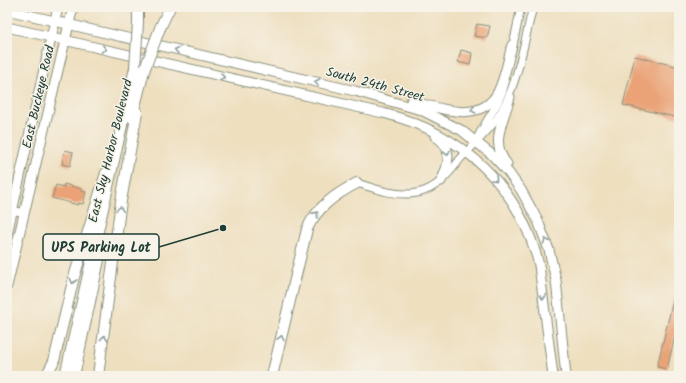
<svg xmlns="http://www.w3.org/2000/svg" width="686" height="383" viewBox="0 0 686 383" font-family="Kalam,sans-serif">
<rect width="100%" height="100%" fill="#f7f3e8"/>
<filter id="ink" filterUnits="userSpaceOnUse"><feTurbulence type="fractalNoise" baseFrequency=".025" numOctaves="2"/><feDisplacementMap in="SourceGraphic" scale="8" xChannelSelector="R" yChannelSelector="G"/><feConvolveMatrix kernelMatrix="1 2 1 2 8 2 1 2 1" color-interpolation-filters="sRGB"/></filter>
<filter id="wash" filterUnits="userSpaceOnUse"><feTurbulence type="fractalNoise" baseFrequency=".012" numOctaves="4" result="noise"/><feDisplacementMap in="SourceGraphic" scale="16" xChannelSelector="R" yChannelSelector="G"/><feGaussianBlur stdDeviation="0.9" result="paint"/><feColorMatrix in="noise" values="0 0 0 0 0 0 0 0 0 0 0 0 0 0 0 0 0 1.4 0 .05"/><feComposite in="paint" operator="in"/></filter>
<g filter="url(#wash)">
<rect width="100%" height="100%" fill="#eedfbf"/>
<g id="blocks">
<path fill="#eaa276" d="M 477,24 L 490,26 L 487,38 L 474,36 Z
M 461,50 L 472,53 L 470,65 L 458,62 Z
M 635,56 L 679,67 L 679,118 L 623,105 Z
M 65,150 L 73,152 L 70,166 L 62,164 Z
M 64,184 L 82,189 L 81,191 L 86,192 L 83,204 L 78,203 L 78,205 L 52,198 L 56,185 L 64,187 Z
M 677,284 L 679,284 L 679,319 L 667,369 L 657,367 Z"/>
</g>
</g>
<g filter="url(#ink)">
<use href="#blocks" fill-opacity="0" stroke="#868e7a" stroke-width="1"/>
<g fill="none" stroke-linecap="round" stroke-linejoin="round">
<defs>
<path id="minor" d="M 512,50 L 521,7
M 476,141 C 484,121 500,106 505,83
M 357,183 C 375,189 398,197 417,193 C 438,189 449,173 461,158 C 473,145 486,134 496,120 C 518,87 523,45 533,7
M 7,209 L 25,213"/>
<path id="major" d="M 7,10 L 355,91 L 421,110 L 461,130 L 491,154 L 508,172 L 521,190 L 538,221 L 549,250 L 556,280 L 566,376
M 7,27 L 383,113 C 462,133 519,185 539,265 L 553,376
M 411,101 C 439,108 481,125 498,92 C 505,78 508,60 512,45
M 435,136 C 454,147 449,165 441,181
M 507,164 C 489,143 504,120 510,97
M 7,234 L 58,7
M 7,286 L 73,7"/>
<path id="highway" d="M 138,7 L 138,23
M 160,28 L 170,7
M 132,118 L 144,71
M 46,376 L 54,361 L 74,277 L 106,173
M 65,376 L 135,68
M 74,376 L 103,241
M 98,376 L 121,201 L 137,112
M 272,376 L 307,229 C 317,207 336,194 357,183"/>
</defs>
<use href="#minor" stroke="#868e7a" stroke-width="9"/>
<use href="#major" stroke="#868e7a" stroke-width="11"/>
<use href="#highway" stroke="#868e7a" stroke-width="12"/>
<use href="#minor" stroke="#fff" stroke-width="7"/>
<use href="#major" stroke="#fff" stroke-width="9"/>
<use href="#highway" stroke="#fff" stroke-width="10"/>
<defs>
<path id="highway-bridge" d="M 135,68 L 138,23
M 144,71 L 160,28"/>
</defs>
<use href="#highway-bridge" stroke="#868e7a" stroke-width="12" stroke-linecap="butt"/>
<use href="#highway-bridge" stroke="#fff" stroke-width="10"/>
</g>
<defs><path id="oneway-chevron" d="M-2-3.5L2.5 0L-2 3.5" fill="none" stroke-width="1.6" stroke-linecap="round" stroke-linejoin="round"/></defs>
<g stroke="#8f9e9a">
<use href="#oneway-chevron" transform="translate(104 49) rotate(13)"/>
<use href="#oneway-chevron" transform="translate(177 50) rotate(-167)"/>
<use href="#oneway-chevron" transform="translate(222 77) rotate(13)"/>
<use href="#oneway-chevron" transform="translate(317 82) rotate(-167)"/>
<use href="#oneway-chevron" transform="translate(473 110) rotate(166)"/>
<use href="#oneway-chevron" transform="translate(447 153) rotate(76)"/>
<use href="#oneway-chevron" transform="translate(495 179) rotate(47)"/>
<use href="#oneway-chevron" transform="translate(120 209) rotate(-82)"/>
<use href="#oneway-chevron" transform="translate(316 214) rotate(-51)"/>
<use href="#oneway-chevron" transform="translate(546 241) rotate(-109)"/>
<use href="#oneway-chevron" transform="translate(73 281) rotate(104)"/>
<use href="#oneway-chevron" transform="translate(543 297) rotate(85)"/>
<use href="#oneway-chevron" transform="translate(104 338) rotate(-84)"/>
<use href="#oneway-chevron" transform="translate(281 338) rotate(-77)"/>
</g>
</g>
<g text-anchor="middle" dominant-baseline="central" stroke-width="3" stroke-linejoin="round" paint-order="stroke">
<g font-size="13" fill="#1f3d34" stroke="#f7f3e8">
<text transform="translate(375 85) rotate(15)">South 24th Street</text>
<text transform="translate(39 97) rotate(-77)">East Buckeye Road</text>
<text transform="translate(111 151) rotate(-76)">East Sky Harbor Boulevard</text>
</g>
</g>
<path fill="none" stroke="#1f3d34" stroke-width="1.5" d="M223 228L159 247"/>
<circle fill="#1f3d34" stroke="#f7f3e8" stroke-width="1.5" cx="223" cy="228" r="4"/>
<rect fill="#f7f3e8" stroke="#1f3d34" stroke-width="1.5" x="43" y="234" width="116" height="26" rx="4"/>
<g font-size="14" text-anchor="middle" font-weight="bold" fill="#1f3d34">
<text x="101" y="252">UPS Parking Lot</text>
</g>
<rect width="686" height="383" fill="none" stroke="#f7f3e8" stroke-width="24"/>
</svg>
